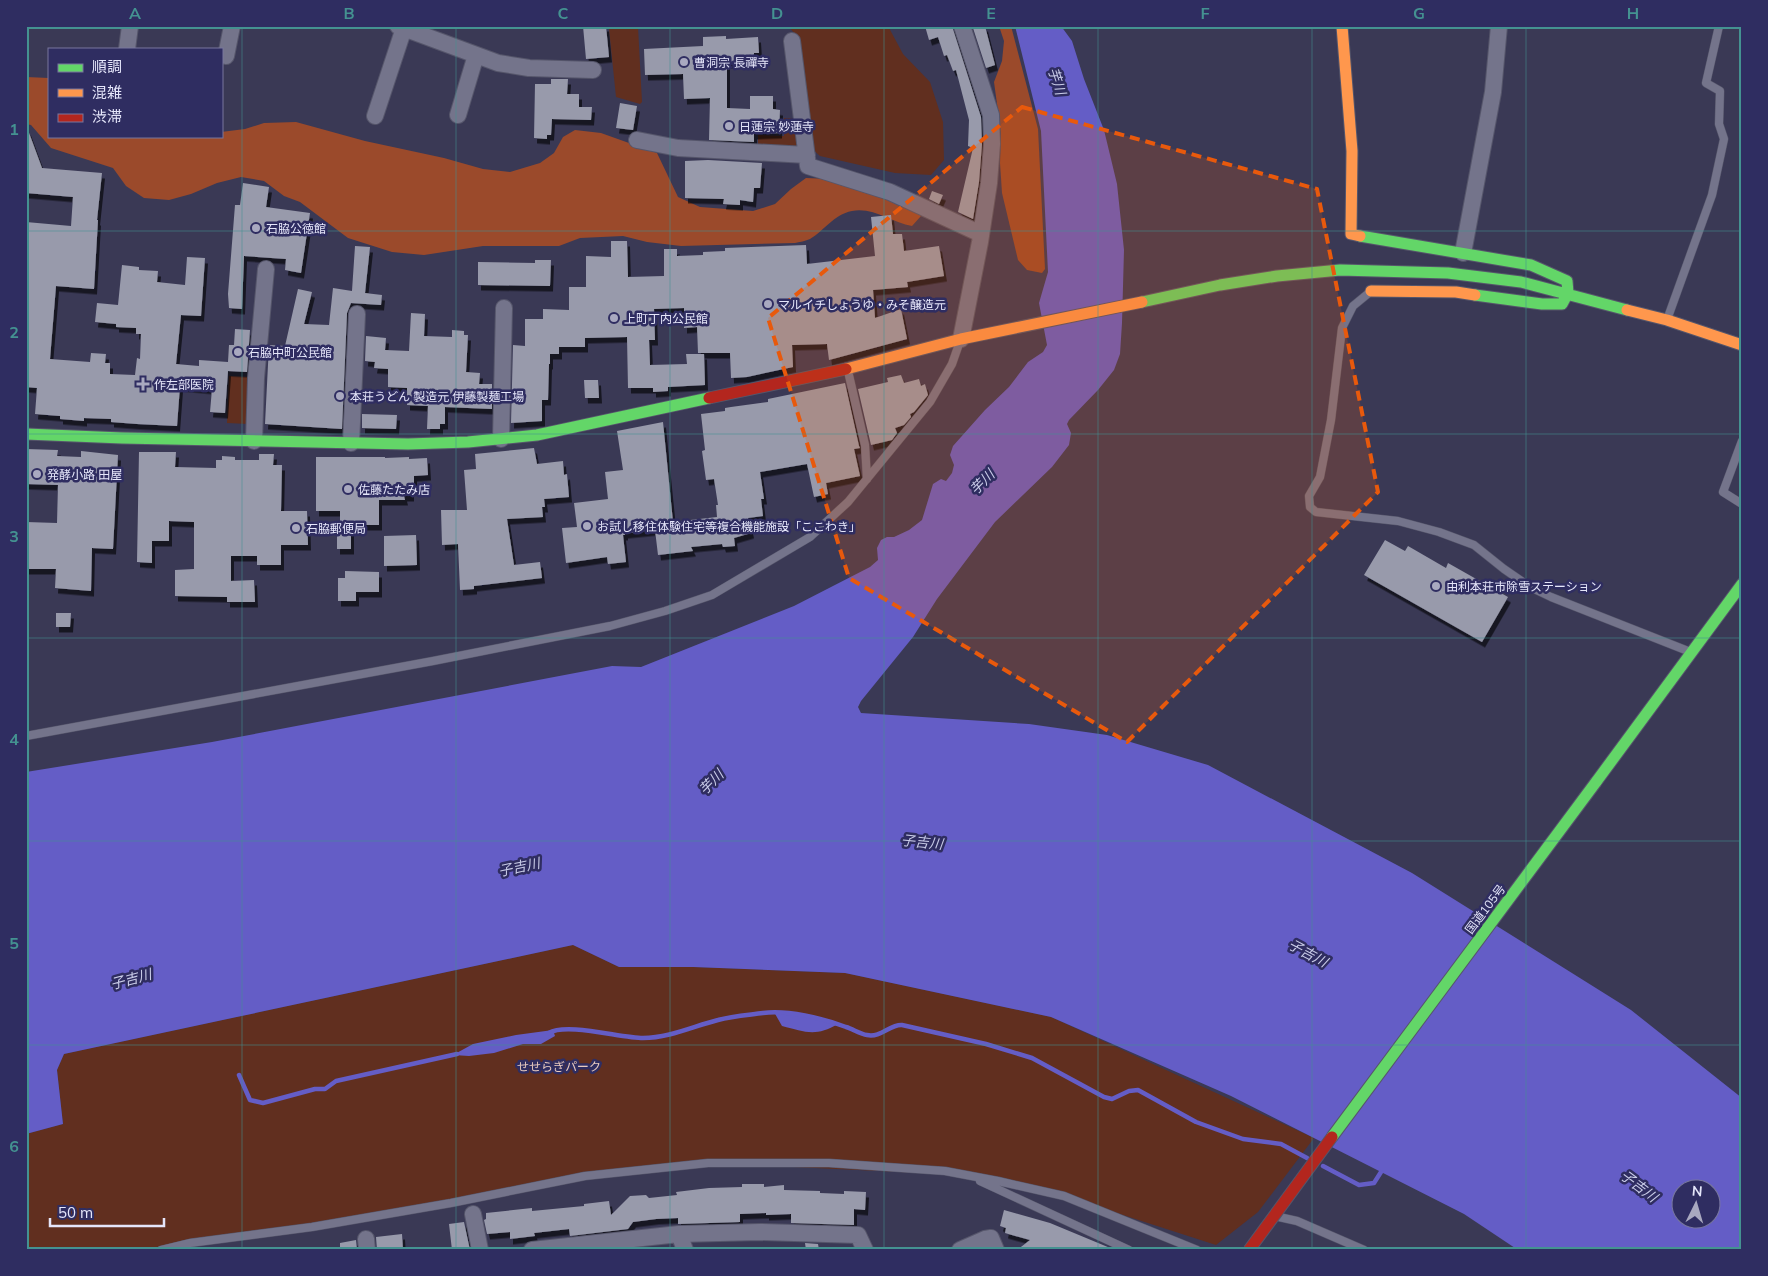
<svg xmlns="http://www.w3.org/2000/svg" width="1768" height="1276" viewBox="0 0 1768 1276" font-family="Mulish,'Noto Sans JP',sans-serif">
<defs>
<filter id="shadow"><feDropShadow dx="3" dy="5.5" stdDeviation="0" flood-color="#0009"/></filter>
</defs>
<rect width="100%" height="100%" fill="#3a3955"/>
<path fill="#612f1f" d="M 788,26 L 888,26 L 903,54 L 930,82 L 943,122 L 944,160 L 931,175 L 895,173 L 820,156 L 810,147 L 795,34 Z
M 638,27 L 642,102 L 640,104 L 616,97 L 609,29 Z
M 784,118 L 795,119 L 799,147 L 758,146 L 758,135 L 784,136 Z
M 229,376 L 251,377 L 248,424 L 227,423 Z
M 573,945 L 619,967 L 693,967 L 845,973 L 1051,1017 L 1314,1138 L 1258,1212 L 1216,1245 L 1064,1196 L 964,1175 L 708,1163 L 552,1181 L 292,1230 L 137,1250 L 26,1250 L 26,1134 L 63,1124 L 57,1070 L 64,1054 Z"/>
<path fill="#9b4a2b" d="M 999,26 L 1011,26 L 1038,129 L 1045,269 L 1042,273 L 1027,270 L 1018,260 L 1002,193 L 1000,163 L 1001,133 L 994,82 L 1002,61 L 1004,41 Z
M 26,77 L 49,78 L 49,136 L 153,136 C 176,140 198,136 221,136 L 221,132 L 245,129 L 264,123 L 296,122 L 365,141 L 444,158 L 483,169 L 510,172 L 540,163 L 554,153 L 563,137 L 575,130 L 601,133 L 657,153 L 678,197 L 700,207 L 753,211 L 775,204 L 791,189 L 806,178 L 831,179 L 915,210 L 921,216 L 912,226 C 892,223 874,207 852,211 C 833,215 825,230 810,239 C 806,241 799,242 795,243 L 681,246 L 647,242 L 623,236 L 580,238 L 559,246 L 483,246 L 424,255 L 392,252 L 348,238 L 300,202 L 284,196 L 264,181 L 241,177 L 217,183 L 191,194 L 169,200 L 144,198 L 126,186 L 113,168 L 51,148 L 31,125 L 26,124 Z"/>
<path fill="#645dc6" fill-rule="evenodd" d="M 1015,26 L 1061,26 L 1072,41 L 1084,79 L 1104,130 L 1117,184 L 1124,250 L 1122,323 L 1120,354 L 1114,370 L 1098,390 L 1069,420 L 1067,424 L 1071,433 L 1069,445 L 1052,467 L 995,522 L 937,599 L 913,637 L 861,701 L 858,707 L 861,713 L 1029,724 L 1107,735 L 1208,765 L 1412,873 L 1631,1010 L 1742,1098 L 1742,1250 L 1518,1250 L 1464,1214 L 1231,1096 L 1051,1017 L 845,973 L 693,967 L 619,967 L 573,945 L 64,1054 L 57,1070 L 63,1124 L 26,1134 L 26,772 L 212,742 L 612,666 L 641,667 L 794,606 L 870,567 L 878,560 L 877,548 L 881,540 L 887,537 L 894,537 L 909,530 L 922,520 L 933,484 L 941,479 L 946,481 L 952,473 L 954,465 L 950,455 L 953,446 L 985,410 L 1009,387 L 1028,362 L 1043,352 L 1047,345 L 1039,303 L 1048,272 L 1041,131 ZM 1680,1188 L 1710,1188 L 1710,1218 L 1680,1218 Z
M 774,1012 L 785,1012 L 838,1024 C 816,1037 805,1032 782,1026 Z
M 553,1030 L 555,1036 L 541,1044 L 523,1044 L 494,1053 L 469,1056 L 453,1055 L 473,1044 L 516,1035 Z"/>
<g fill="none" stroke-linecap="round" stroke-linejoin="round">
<path stroke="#645dc6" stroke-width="4.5" d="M 549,1033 C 566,1022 621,1038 643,1038 C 669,1038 694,1026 718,1020 C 732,1016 748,1015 763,1013 C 788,1010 822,1018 846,1027 C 853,1029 860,1034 867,1035 C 881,1038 890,1024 902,1025 L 986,1044 L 1032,1058 L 1104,1097 L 1112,1099 L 1129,1091 L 1138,1090 L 1196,1122 L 1243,1139 L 1281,1144 L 1307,1158
M 239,1075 L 250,1100 L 263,1103 L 315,1089 L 325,1089 L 336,1081 L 457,1054
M 1323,1166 L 1359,1185 L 1374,1183 L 1381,1172"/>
</g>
<path fill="#989aab" filter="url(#shadow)" d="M 583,26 L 606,26 L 609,57 L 586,59 Z
M 925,26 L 952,26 L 981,117 L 982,144 L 979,182 L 973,219 L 958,212 L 973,148 L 968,146 L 969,120 L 956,70 L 953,71 L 947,55 L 944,56 L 938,37 L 929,40 Z
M 979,26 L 985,26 L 995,65 L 986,68 L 973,28 Z
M 726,36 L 726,39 L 758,37 L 759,53 L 754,53 L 754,62 L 727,63 L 727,108 L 750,109 L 750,96 L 773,96 L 773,109 L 780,110 L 779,133 L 754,134 L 754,142 L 709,140 L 710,98 L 684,99 L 683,74 L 645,75 L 644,49 L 703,46 L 703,37 Z
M 551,79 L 568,79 L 567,94 L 579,94 L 579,107 L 592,107 L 591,120 L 552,119 L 551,135 L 547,135 L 547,139 L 534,138 L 535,84 L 551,84 Z
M 620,103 L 637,106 L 633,130 L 616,128 Z
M 26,130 L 28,130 L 42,168 L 102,173 L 97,220 L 98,220 L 94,289 L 56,286 L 50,359 L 90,362 L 91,353 L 106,354 L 105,363 L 110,363 L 110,374 L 135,375 L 137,358 L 140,359 L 141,334 L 136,334 L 136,328 L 116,327 L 116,324 L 95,322 L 97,303 L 118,305 L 122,265 L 139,267 L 139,270 L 158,271 L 157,282 L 185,285 L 187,257 L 205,258 L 201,316 L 181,315 L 176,364 L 199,366 L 199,360 L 228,362 L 229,345 L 234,345 L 235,329 L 250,330 L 247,372 L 228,371 L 225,413 L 210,412 L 212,389 L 180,386 L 177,426 L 137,424 L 111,422 L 111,419 L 84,418 L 84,421 L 60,419 L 60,416 L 35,414 L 37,388 L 26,387 L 26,222 L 71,226 L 73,197 L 26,193 Z
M 708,160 L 762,163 L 760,188 L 754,188 L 753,202 L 740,200 L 740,205 L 723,204 L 724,199 L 685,198 L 685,161 Z
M 243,183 L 269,187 L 266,207 L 310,213 L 301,273 L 285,270 L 286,259 L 244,256 L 242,309 L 229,308 L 228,294 L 235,205 L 240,205 Z
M 932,191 L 943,195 L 939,204 L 929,199 Z
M 891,215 L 893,234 L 902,234 L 904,251 L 939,246 L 944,276 L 907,282 L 908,287 L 873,290 L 875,318 L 901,309 L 907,339 L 829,360 L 827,344 L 792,345 L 793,367 L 747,377 L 731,378 L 730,353 L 698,353 L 697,327 L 684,328 L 684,308 L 654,309 L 655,340 L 649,340 L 650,365 L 687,364 L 686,354 L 704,354 L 705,385 L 668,387 L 668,391 L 653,392 L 653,388 L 628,388 L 627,337 L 585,338 L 585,347 L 559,347 L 559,354 L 550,354 L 550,364 L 549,364 L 548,400 L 542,400 L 542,421 L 511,423 L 513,345 L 525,346 L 525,319 L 543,319 L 543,309 L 569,310 L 569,287 L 586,287 L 586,256 L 611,257 L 611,241 L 627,241 L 628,277 L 664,276 L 664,249 L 677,249 L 677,256 L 703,255 L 703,252 L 725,251 L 725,248 L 806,245 L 807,264 L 875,256 L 871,217 Z
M 355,246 L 370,247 L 365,293 L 382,295 L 381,305 L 351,303 L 347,313 L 342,429 L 265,424 L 269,345 L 285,346 L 298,289 L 312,292 L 304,324 L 329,325 L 333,288 L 352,291 Z
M 535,260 L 551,260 L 550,286 L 478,285 L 478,262 L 535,263 Z
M 411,313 L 425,314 L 424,336 L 452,337 L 452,330 L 464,331 L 464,335 L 468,335 L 466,372 L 480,373 L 479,384 L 492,384 L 492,409 L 445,407 L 445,424 L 440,424 L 440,429 L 427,429 L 428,406 L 407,405 L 407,388 L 388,387 L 388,369 L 374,368 L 375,362 L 365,361 L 366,336 L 386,338 L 385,350 L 409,351 Z
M 901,375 L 904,383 L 919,379 L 921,386 L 925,384 L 928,395 L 914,412 L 910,414 L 911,417 L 904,425 L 895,428 L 897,433 L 892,440 L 871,445 L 858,389 L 888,382 L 887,378 Z
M 584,380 L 598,380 L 599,398 L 585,398 Z
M 845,383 L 859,446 L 860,448 L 854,449 L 860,476 L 826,483 L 828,494 L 814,497 L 807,464 L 760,472 L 764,499 L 761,499 L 763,516 L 748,518 L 751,533 L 734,538 L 735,546 L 723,547 L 722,544 L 691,547 L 693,551 L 658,555 L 655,530 L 625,533 L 625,535 L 623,535 L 626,562 L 608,564 L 607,557 L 566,563 L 562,528 L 577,527 L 574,503 L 608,499 L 605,472 L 623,470 L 617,431 L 663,422 L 673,522 L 717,517 L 716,505 L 718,505 L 714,479 L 706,480 L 702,451 L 705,450 L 701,414 L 725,411 L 725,408 L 731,407 L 768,402 L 768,399 Z
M 362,414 L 397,415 L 396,429 L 362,428 Z
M 534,448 L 537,464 L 563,461 L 564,475 L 567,474 L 569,497 L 544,499 L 545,507 L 542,507 L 543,517 L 507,519 L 514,565 L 540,562 L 542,578 L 474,586 L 474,589 L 460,590 L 458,544 L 442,545 L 441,510 L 467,510 L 464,470 L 476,469 L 475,454 Z
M 26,449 L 58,450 L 57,456 L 81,457 L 81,451 L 118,455 L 113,549 L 92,548 L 91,591 L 55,588 L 56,569 L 26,569 L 26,522 L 57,523 L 58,485 L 26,484 Z
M 139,452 L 176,452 L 175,467 L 216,468 L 216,460 L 222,460 L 222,456 L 235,457 L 235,460 L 259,460 L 259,454 L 274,454 L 273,465 L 282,465 L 281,511 L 307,511 L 308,545 L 281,545 L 281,565 L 257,565 L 257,556 L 231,556 L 231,581 L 254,580 L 255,602 L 227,602 L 227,597 L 175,596 L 175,570 L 194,569 L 194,522 L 169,521 L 169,541 L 152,541 L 152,563 L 137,562 Z
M 316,457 L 385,457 L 385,458 L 409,457 L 409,459 L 427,458 L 428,475 L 414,476 L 414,490 L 411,490 L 411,496 L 404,496 L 405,500 L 379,500 L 379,525 L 351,525 L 351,549 L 337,549 L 337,535 L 340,535 L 340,511 L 316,511 Z
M 416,535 L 417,565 L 384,566 L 384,536 Z
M 1385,540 L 1405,551 L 1408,546 L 1446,568 L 1448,563 L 1508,597 L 1482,642 L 1364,575 Z
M 345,571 L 379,572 L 379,592 L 356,592 L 356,601 L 338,601 L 338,578 L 345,578 Z
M 56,613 L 71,613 L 70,627 L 56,627 Z
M 742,1184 L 764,1184 L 764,1187 L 784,1185 L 784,1190 L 820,1191 L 820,1193 L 844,1194 L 844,1191 L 866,1192 L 865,1210 L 854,1209 L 854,1225 L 791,1223 L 791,1214 L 766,1215 L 766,1213 L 740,1214 L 740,1222 L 678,1224 L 678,1218 L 656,1219 L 633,1222 L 628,1229 L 570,1236 L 569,1229 L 534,1233 L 535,1236 L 510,1239 L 510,1232 L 487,1234 L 484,1220 L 486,1219 L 486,1213 L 532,1208 L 532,1211 L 584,1206 L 584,1204 L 609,1201 L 611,1215 L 630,1196 L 646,1195 L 649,1198 L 677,1195 L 676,1192 L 709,1188 L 742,1187 Z
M 1004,1210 L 1050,1223 L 1115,1250 L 1017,1250 L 1030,1240 L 1005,1233 L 1006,1228 L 1000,1226 Z
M 464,1222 L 470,1250 L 452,1250 L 449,1224 Z
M 402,1234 L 403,1250 L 377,1250 L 376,1237 Z
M 356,1240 L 357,1250 L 340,1250 L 340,1243 Z
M 805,1243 L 818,1244 L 819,1250 L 806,1250 Z"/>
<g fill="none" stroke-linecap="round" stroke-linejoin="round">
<defs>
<path id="lane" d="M 1370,292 L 1353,306 L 1342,328 L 1331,420 L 1320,477 L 1309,496 L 1310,507 L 1316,512 L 1398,521 L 1439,532 L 1474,545 L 1504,569 L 1530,587 L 1551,597 L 1688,651
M 1668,317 L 1712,195 L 1724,139 L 1719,124 L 1720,91 L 1706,83 L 1719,26
M 848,371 L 865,445 L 867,479
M 1742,441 L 1723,492 L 1742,504
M 26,736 L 433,661 L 610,626 L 665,611 L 712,595 L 810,537 L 848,502 L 930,402 L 952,364 L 959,344
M 980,1181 L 1129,1250
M 1279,1217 L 1297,1221 L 1364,1250
M 161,1250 L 190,1243 L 312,1227 L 451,1203 L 585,1176 L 708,1163 L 829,1163 L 945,1171 L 998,1181 L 1064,1196 L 1197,1250"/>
<path id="street" d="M 398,26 L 498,63 L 529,68 L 593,70
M 792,41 L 808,166 L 890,192 L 981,234
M 127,49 L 130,26
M 226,56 L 232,26
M 458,115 L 476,55
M 375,116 L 404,28
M 637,140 L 678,148 L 807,155
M 1463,253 L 1493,92 L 1499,26
M 961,339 L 980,242 L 989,183 L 992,144 L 991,115 L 962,26
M 501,439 L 504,308
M 254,441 L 256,378 L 266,269
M 351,443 L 357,314
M 473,1214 L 480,1250
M 679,1234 L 685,1250
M 366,1239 L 367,1250
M 532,1250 L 679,1234 L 760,1232 L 858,1235 L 865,1250
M 960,1250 L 985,1239 L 991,1238 L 996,1250"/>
<path id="fast" d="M 1360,236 L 1531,265 L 1567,281 L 1568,293 L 1562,304 L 1542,304 L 1475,295
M 1142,302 L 1220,285 L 1277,276 L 1340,270 L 1448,273 L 1521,282 L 1627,310
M 26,434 L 122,438 L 408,444 L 468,442 L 537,435 L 709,398
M 1596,782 L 1742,584"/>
<path id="slow" d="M 1342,26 L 1352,151 L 1351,234 L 1360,236
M 1371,291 L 1456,292 L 1475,295
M 1627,310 L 1667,320 L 1742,345
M 846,369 L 961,339 L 1142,302"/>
<path id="jam" d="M 709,398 L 846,369"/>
</defs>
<use href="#lane" stroke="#56566b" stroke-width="9"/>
<use href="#street" stroke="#56566b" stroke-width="18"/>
<use href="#fast" stroke="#56566b" stroke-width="13"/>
<use href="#slow" stroke="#56566b" stroke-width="13"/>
<use href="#jam" stroke="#56566b" stroke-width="13"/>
<use href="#lane" stroke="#74748b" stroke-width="8"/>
<use href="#street" stroke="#74748b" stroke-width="16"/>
<use href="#fast" stroke="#63d668" stroke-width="11"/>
<use href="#slow" stroke="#ff974d" stroke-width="11"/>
<use href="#jam" stroke="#b3261e" stroke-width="11"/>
<defs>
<path id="fast-bridge" d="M 1332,1137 L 1596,782"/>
<path id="jam-bridge" d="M 1249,1250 L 1332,1137"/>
</defs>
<use href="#fast-bridge" stroke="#56566b" stroke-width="13" stroke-linecap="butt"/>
<use href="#jam-bridge" stroke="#56566b" stroke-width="13" stroke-linecap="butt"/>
<use href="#fast-bridge" stroke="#63d668" stroke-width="11"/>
<use href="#jam-bridge" stroke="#b3261e" stroke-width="11"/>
</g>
<path fill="#e8590c" fill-opacity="0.2" stroke="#e8590c" stroke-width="4" stroke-dasharray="10 6" stroke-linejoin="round" d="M 1022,107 L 1317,189 L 1378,492 L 1127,742 L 849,578 L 768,318 Z"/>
<path fill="none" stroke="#449291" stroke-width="1" stroke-opacity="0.55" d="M 242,26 L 242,1250M 456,26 L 456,1250M 670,26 L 670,1250M 884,26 L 884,1250M 1098,26 L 1098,1250M 1312,26 L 1312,1250M 1526,26 L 1526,1250M 26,231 L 1742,231M 26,434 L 1742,434M 26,638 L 1742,638M 26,841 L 1742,841M 26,1045 L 1742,1045"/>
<g fill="#a9a9c0" stroke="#2f2d61" stroke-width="2">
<circle cx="684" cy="62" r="5"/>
<circle cx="729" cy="126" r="5"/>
<circle cx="256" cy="228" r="5"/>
<circle cx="768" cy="304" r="5"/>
<circle cx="614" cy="318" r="5"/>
<circle cx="238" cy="352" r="5"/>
<path d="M140.5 376.5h5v5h5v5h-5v5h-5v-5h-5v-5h5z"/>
<circle cx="340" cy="396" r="5"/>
<circle cx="37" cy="474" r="5"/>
<circle cx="348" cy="489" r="5"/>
<circle cx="587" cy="526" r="5"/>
<circle cx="296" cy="528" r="5"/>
<circle cx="1436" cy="586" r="5"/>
</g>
<g text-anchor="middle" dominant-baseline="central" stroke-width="5" stroke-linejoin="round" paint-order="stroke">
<g font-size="12" fill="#e5e6fa" stroke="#2f2d61" text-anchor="start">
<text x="694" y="62">曹洞宗 長禪寺</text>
<text x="739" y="126">日蓮宗 妙蓮寺</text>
<text x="266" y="228">石脇公徳館</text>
<text x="778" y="304">マルイチしょうゆ・みそ醸造元</text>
<text x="624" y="318">上町丁内公民館</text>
<text x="248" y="352">石脇中町公民館</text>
<text x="154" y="384">作左部医院</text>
<text x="350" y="396">本荘うどん 製造元 伊藤製麺工場</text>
<text x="47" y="474">発酵小路 田屋</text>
<text x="358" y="489">佐藤たたみ店</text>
<text x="597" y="526">お試し移住体験住宅等複合機能施設「ここわき」</text>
<text x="306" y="528">石脇郵便局</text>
<text x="1446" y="586">由利本荘市除雪ステーション</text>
</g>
<g font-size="12" fill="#e5e6fa" stroke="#2f2d61">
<text transform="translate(1485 909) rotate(-53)">国道105号</text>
</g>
<g font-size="12" fill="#eacbbf" stroke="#2f2d61">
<text x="559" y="1066">せせらぎパーク</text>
</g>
<g font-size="14" font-style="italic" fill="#c9cce8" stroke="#2f2d61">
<text transform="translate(1057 81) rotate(72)">芋川</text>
<text transform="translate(982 482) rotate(-45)">芋川</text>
<text transform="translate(711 782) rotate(-45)">芋川</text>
<text transform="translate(922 842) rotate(6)">子吉川</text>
<text transform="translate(519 867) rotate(-12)">子吉川</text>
<text transform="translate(1308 953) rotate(28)">子吉川</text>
<text transform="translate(131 979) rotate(-15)">子吉川</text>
<text transform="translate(1639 1186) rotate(37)">子吉川</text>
</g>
</g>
<rect width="1768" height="1276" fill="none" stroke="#2f2d61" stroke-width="55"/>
<rect x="48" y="48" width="175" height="90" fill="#2f2d61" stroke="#78779e"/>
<rect x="58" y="64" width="25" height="8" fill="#63d668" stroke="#78779e"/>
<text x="92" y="72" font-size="15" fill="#e5e6fa">順調</text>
<rect x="58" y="89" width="25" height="8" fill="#ff974d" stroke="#78779e"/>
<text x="92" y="98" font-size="15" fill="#e5e6fa">混雑</text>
<rect x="58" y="114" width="25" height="8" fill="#b3261e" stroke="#78779e"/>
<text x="92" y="122" font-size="15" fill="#e5e6fa">渋滞</text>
<g transform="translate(1696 1204) rotate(5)"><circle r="24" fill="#2f2d61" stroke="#78779e"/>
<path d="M0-4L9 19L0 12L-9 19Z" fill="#a9a9c0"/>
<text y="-8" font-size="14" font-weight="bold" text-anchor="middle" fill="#e5e6fa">N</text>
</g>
<path d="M50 1218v8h114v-8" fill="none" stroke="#e5e6fa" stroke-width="2.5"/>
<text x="58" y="1218" font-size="15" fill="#e5e6fa" stroke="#2f2d61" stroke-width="4" paint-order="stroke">50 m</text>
<rect x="28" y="28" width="1712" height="1220" fill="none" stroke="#449291" stroke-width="2"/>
<g font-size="16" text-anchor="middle" font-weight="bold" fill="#449291">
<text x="135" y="19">A</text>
<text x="349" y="19">B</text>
<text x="563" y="19">C</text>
<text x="777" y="19">D</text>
<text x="991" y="19">E</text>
<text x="1205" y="19">F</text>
<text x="1419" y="19">G</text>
<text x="1633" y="19">H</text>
<text x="14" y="135">1</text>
<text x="14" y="338">2</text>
<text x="14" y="542">3</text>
<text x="14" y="745">4</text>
<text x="14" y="949">5</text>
<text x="14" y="1152">6</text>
</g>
</svg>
